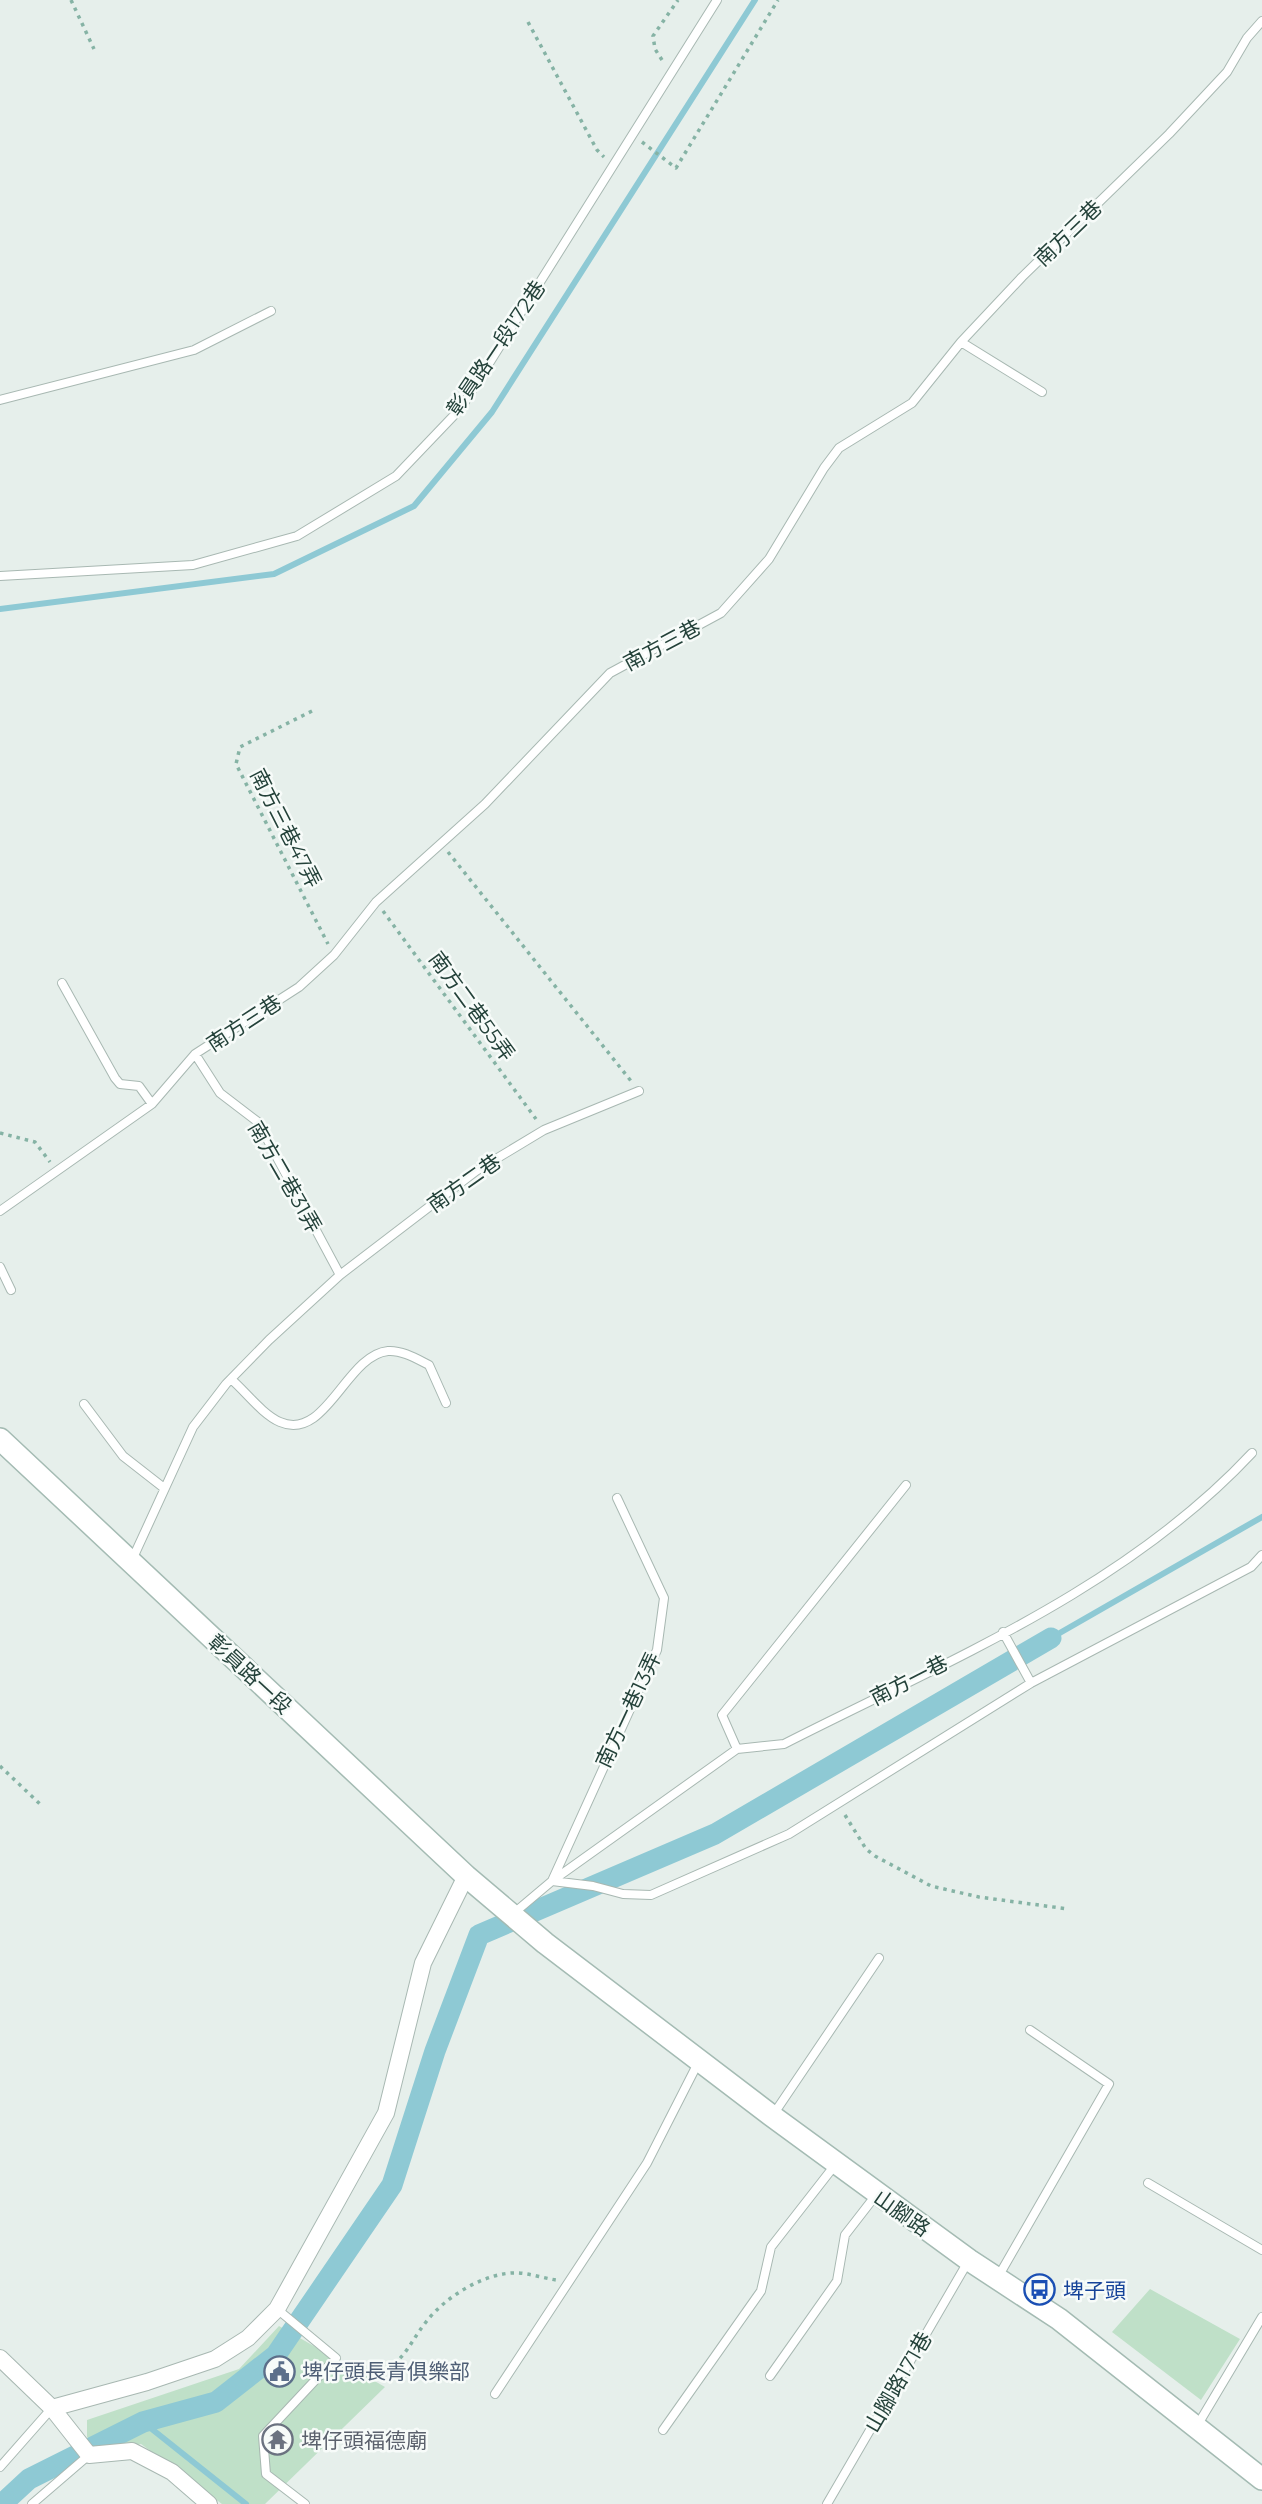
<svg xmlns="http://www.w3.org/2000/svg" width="1262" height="2504" viewBox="0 0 1262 2504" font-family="Montserrat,'Noto Sans TC',sans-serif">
<rect width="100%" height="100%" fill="#e6efeb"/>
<path fill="#bfe0c8" d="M 1150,2289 L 1240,2339 L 1201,2400 L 1112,2332 Z
M 279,2326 L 385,2387 L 265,2504 L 222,2504 L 141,2444 L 102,2454 L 87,2437 L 87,2420 L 239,2369 Z"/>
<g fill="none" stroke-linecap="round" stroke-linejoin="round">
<path stroke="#8ec9d4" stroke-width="6" d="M 0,609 L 274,574 L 414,506 L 492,412 L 755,0
M 1051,1638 L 1262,1517
M 143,2422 L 246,2504"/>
<path stroke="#8ec9d4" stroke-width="21" d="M 2,2504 L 29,2479 L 143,2422 L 216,2402 L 276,2355 L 392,2185 L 435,2051 L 479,1935 L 715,1834 L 1051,1638"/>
<defs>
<path id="lane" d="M 961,342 L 1042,392
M 0,400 L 194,350 L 271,311
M 0,576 L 193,565 L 297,536 L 396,476 L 461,408 L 717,0
M 62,983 L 115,1078 L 120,1084 L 139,1086 L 152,1104
M 195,1054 L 220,1093 L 258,1122 L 340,1275
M 0,1211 L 152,1104 L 195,1054 L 299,987 L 334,955 L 376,902 L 485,804 L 610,673 L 721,613 L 769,559 L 824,468 L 839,448 L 912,403 L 961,342 L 1022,277 L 1169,134 L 1227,72 L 1247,38 L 1262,21
M 0,1267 L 11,1290
M 231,1379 C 246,1392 262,1414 280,1422 C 326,1442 346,1355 388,1351 C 402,1350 417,1359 429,1365 L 446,1403
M 84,1404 L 123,1456 L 164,1488
M 132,1560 L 193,1427 L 226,1384 L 269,1340 L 340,1275 L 476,1171 L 544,1130 L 639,1091
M 1003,1632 L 1031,1683
M 737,1749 L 722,1715 L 906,1485
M 552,1881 L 737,1749 L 784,1744 C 947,1661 1125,1589 1252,1453
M 552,1881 L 657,1650 L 664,1598 L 617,1498
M 514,1913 L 552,1881 L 593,1886 L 623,1894 L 651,1895 L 789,1834 L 1031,1683 L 1251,1567 L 1262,1555
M 773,2115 L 879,1958
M 1148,2183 L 1262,2250
M 998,2277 L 1109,2084 L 1030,2030
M 277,2309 L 336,2358 L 263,2436 L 266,2474 L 305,2504
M 770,2376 L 837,2281 L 845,2235 L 876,2195
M 495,2394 L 647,2163 L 698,2063
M 1197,2426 L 1262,2317
M 663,2430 L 761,2291 L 771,2247 L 835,2165
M 0,2467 L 52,2408
M 32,2504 L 89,2455
M 827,2504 L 969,2260"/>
<path id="street" d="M 0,2358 L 52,2408 L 89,2455 L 132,2451 L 172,2472 L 209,2504
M 52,2408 L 147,2382 L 215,2359 L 248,2338 L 277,2309 L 386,2113 L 423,1963 L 466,1876"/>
<path id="secondary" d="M 0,1439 L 466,1876 L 545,1943 L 772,2116 L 969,2260 L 1059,2319 L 1262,2479"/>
</defs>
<use href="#lane" stroke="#a8b8b2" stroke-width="10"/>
<use href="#street" stroke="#a8b8b2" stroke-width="18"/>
<use href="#secondary" stroke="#a4bbb3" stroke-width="24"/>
<path stroke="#86b3a5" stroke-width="3.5" stroke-dasharray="3.5 5" stroke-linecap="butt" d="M 71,0 L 94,49
M 528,22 L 597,150 L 604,157
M 662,60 L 655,49 L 653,36 L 678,0
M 642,142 L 676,168 L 778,0
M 312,711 L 240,747 L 236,764 L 328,944
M 448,852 L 631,1081
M 383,911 L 536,1119
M 0,1133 L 35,1142 L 50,1162
M 0,1766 L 41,1805
M 845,1815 L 866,1849 L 875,1856 L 931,1886 L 979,1897 L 1068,1909
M 347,2364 L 369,2374 C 405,2365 405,2349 426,2322 C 445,2297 486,2271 519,2273 C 531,2274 544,2278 556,2280"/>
<use href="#lane" stroke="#fff" stroke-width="8"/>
<use href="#street" stroke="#fff" stroke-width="16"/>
<use href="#secondary" stroke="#fff" stroke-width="21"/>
</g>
<defs>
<symbol id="bus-ring" viewBox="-11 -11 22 22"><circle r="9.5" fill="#f7fbf9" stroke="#1a4fb4" stroke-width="1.5"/><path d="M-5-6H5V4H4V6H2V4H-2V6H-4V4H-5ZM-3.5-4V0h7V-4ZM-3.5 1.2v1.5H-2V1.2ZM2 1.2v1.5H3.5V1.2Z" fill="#1a4fb4"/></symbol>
<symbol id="civic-ring" viewBox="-11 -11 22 22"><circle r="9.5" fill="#f7fbf9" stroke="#5c6f8a" stroke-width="1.5"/><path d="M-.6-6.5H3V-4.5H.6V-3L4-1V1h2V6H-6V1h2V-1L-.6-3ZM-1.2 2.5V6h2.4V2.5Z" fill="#5c6f8a"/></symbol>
<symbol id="temple-ring" viewBox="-11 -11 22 22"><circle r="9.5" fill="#f7fbf9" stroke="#6b7280" stroke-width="1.5"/><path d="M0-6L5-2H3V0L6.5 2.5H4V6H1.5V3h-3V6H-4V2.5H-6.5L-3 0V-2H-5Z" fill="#6b7280"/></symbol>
</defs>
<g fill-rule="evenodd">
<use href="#bus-ring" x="1022" y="2272" width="35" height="35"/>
<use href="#civic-ring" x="262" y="2354" width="35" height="35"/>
<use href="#temple-ring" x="260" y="2422" width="35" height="35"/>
</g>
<g text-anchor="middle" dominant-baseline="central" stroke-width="5" stroke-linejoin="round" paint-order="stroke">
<g font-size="21" fill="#24423a" stroke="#f7fbf9">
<text transform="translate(1068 233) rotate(-44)">南方三巷</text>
<text transform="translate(496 348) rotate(-56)">彰員路一段172巷</text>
<text transform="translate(662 645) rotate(-28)">南方三巷</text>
<text transform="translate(286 828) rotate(63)">南方三巷47弄</text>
<text transform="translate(472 1006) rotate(54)">南方二巷55弄</text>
<text transform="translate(244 1023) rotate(-33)">南方三巷</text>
<text transform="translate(285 1177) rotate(60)">南方二巷31弄</text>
<text transform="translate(464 1183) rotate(-35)">南方二巷</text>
<text transform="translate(250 1674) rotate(43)">彰員路一段</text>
<text transform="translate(909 1680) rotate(-27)">南方一巷</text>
<text transform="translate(628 1710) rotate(-65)">南方一巷13弄</text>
<text transform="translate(902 2213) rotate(35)">山腳路</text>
<text transform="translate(898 2382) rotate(-60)">山腳路171巷</text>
</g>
<g font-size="21" fill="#164399" stroke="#f7fbf9" text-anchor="start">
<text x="1063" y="2290">埤子頭</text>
</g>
<g font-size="21" fill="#4e5e75" stroke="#f7fbf9" text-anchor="start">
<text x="302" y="2371">埤仔頭長青俱樂部</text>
</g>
<g font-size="21" fill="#5b616d" stroke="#f7fbf9" text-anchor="start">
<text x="301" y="2440">埤仔頭福德廟</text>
</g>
</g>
</svg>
